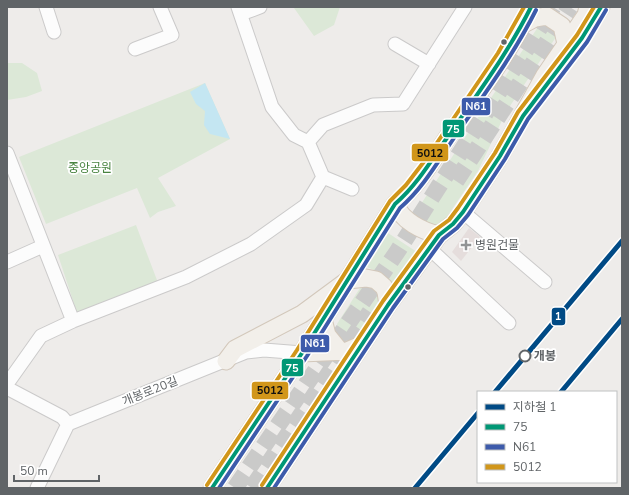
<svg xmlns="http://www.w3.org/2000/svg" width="629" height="495" viewBox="0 0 629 495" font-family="'Nunito Sans','Noto Sans KR',sans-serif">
<rect width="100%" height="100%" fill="#eeecea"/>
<path fill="#e5dddc" d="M 469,228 L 480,237 L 461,261 L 452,252 Z"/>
<path fill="#dce8d7" d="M 300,7 L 340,7 L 334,25 L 314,36 L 294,8 Z
M 544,23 L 556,30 L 556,37 L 506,112 L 478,171 L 442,224 L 429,226 L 419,219 L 417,210 L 538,27 Z
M 7,63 L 22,63 L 37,73 L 42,91 L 26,97 L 7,100 Z
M 205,83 L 230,139 L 158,178 L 176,206 L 158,212 L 150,218 L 137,188 L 46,224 L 19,157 Z
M 136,225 L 160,288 L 79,319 L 58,255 Z
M 388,233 L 420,254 L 395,292 L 386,276 L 367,267 Z
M 372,285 L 382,299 L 359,335 L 350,338 L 339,336 L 337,324 L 360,288 Z"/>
<path fill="#c4e6f2" d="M 205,83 L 230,139 L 210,134 L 204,125 L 205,111 L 196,104 L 190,92 Z"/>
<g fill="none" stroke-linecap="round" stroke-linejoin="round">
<path stroke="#cacac9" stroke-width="17" stroke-dasharray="17 8" stroke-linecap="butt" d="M 456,181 L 570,7
M 235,488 L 397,252 L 553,7
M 252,488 L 370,312"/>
<defs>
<path id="minor" d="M 46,7 L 54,32
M 238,7 L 272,107 L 294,135 L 308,142 L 323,177 L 352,189
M 241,14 L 260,7
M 395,44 L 429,64
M 135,49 L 172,35 L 160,7
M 308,142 L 323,125 L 373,105 L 403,104 L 465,7
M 7,153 L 73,321
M 463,212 L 545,282
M 429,248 L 509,323
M 7,262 L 43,246
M 7,384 L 41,336 L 73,321 L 186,277 L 251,244 L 306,205 L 323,177
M 7,388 L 62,417 L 68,424
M 37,488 L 68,424 L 246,352 L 264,350 L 302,353"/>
<path id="major" d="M 522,25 L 535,18 L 547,16 L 562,26 L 566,44
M 587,29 L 601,7
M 395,204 C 402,221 422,231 439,235
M 323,319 L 327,335 L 340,351
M 302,353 L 347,351 L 361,345
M 226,361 L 235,349 L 302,314 L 348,280 L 366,278 L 376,280 L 384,287 L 386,292 L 388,305
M 212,488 L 302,353 L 395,204 C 418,186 433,159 449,135 C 478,94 510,52 531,7
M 267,488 L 388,305 L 439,235 L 453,224 L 463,212 L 500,156 L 545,75 L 586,15 L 588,7"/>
</defs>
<use href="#minor" stroke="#cbcaca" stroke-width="15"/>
<use href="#major" stroke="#d3c8bb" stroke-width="19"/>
<use href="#minor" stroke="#fcfcfc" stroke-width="13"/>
<use href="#major" stroke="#f2efea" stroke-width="17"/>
<defs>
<path id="bus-1" d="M 212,488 L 302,353 L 395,204 C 418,184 432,159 449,135 C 478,93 508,53 531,7
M 267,488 L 388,305 L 439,235 L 453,224 L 463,212 L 500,156 L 523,116 L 582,38 L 601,7"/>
<path id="bus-2" d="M 219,488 L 307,356 L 400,208 C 423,188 437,163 454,138 C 483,96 513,56 536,10
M 274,488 L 393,308 L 443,239 L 457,228 L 468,215 L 505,159 L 528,119 L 587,42 L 606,10"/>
<path id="bus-3" d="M 207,485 L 297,350 L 390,201 L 406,185 L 426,159 L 498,53 L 524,7
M 262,485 L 383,301 L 434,231 L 449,220 L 458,208 L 495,153 L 518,112 L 577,35 L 594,7"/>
</defs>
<use href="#bus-1" stroke="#fff" stroke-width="7"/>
<use href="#bus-2" stroke="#fff" stroke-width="7"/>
<use href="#bus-3" stroke="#fff" stroke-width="7"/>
<use href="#bus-1" stroke="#009775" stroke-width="4"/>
<use href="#bus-2" stroke="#3d5bab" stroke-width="4"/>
<use href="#bus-3" stroke="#d1961a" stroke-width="4"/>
<defs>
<path id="metro-1" d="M 495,392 L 622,241
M 561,392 L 622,319
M 415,488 L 478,413"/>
</defs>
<use href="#metro-1" stroke="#fff" stroke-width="8"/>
<use href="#metro-1" stroke="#004a85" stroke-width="5"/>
</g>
<g fill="#606467" stroke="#fff" stroke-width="1.5">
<circle cx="504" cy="42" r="3.5"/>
<circle cx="408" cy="287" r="3.5"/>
</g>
<path fill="#929495" stroke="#fff" stroke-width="1.5" d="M464 239h4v4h4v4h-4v4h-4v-4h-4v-4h4z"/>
<circle fill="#fff" stroke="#606467" stroke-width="2" cx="525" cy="356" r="5.5"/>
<g text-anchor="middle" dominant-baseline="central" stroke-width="3.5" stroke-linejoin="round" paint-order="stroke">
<g font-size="12" fill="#498441" stroke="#fff">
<text x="90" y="168">중앙공원</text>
</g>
<g font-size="12" fill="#606467" stroke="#fff" text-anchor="start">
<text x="475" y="245">병원건물</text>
</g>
<g font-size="12" font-weight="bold" fill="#606467" stroke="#fff" text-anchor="start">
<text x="534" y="356">개봉</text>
</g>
<g font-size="12" fill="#606467" stroke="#fff">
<text transform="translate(150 391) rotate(-22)">개봉로20길</text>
</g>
</g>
<g stroke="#fff" stroke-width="1.5">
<rect x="461" y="97" width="30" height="19" rx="4" fill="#3d5bab"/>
<rect x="442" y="119" width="23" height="19" rx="4" fill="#009775"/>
<rect x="411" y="143" width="38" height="19" rx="4" fill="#d1961a"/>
<rect x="551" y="307" width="15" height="19" rx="4" fill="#004a85"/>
<rect x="300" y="334" width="30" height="19" rx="4" fill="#3d5bab"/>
<rect x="281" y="358" width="23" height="19" rx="4" fill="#009775"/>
<rect x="251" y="381" width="38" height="19" rx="4" fill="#d1961a"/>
</g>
<g font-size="11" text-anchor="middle" font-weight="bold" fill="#fff">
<text x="476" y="110">N61</text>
<text x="453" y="133">75</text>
<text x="558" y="320">1</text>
<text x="315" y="347">N61</text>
<text x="292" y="372">75</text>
</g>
<g font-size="11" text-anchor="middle" font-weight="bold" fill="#111">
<text x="430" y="157">5012</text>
<text x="270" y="394">5012</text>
</g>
<rect width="629" height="495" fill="none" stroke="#606467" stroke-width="16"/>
<rect x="477" y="391" width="140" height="92" fill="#ffffff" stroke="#bfc1c2"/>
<rect x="485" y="404" width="20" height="6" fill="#004a85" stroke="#bfc1c2"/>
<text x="513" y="411" font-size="12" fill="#606467">지하철 1</text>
<rect x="485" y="424" width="20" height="6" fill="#009775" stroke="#bfc1c2"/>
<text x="513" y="431" font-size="12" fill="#606467">75</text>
<rect x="485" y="444" width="20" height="6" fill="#3d5bab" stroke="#bfc1c2"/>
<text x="513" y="451" font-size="12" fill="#606467">N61</text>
<rect x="485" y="464" width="20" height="6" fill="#d1961a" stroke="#bfc1c2"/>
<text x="513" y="471" font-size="12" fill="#606467">5012</text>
<path d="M14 475v6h85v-6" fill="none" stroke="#606467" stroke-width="2"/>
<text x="20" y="475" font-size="12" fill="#606467" stroke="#ffffff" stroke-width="3" paint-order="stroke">50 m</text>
</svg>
